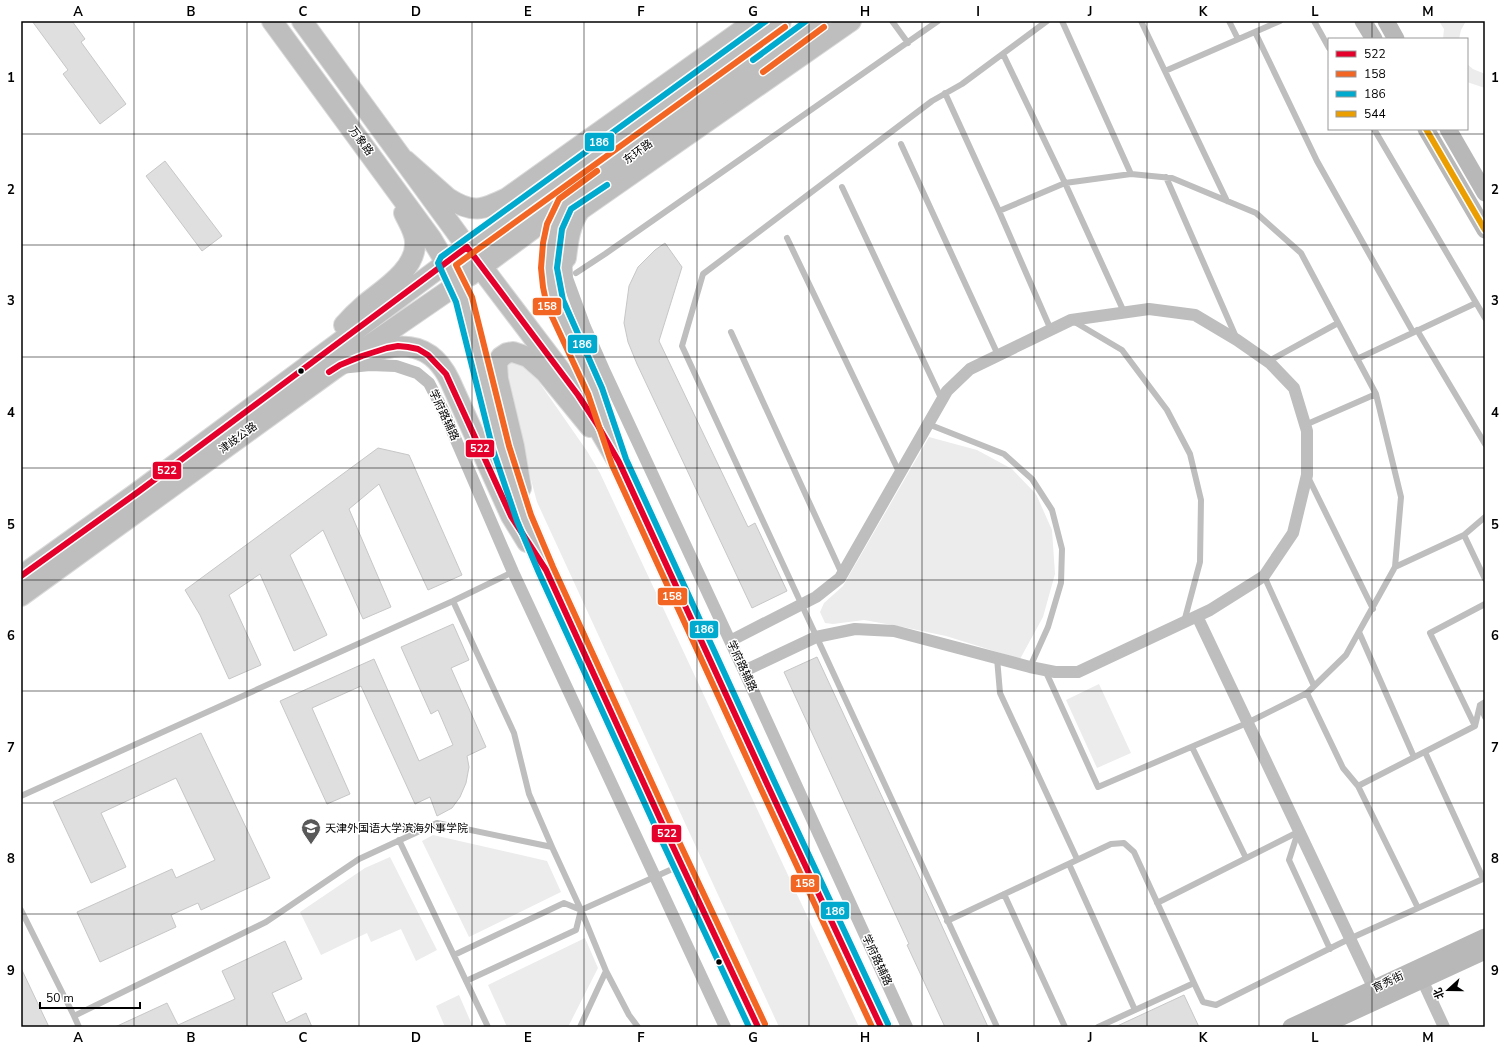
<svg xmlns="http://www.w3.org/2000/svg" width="1506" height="1048" viewBox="0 0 1506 1048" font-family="'Nunito Sans','Noto Sans SC',sans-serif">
<rect width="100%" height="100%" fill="#fff"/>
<path fill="#ececec" d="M 1439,21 L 1466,21 L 1461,30 L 1459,39 L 1443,39 L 1444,29 Z
M 1467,64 L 1473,69 L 1485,74 L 1485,88 L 1467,82 Z
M 508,362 L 525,362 L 587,451 L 600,473 L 859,1027 L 779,1027 L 537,502 L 503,375 Z
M 929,437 L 977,450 L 1012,469 L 1036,494 L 1052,530 L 1055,574 L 1043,617 L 1020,659 L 946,636 L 898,626 L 864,620 L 833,624 L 825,623 L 820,612 L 824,603 L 843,586 Z
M 1099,684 L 1131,753 L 1097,768 L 1066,700 Z
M 433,835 L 547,861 L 561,892 L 469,937 L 422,841 Z
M 390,857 L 437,950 L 416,961 L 401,929 L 371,942 L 367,933 L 321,955 L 300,912 L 365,868 Z
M 585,938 L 598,968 L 568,1027 L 507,1027 L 488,985 Z
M 459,995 L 473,1027 L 445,1027 L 436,1006 Z"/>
<path fill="#dfdfdf" stroke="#c7c7c7" d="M 32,21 L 72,21 L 85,39 L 81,42 L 126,104 L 100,124 L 63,74 L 68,70 Z
M 165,161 L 222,236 L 202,251 L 146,176 Z
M 665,243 L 682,267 L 659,341 L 748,527 L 755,523 L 787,591 L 752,608 L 637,364 L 628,342 L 624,323 L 629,286 L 638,267 L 655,250 Z
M 378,448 L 409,455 L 462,575 L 428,590 L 379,484 L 349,509 L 391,607 L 363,619 L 323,530 L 290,555 L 327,635 L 294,651 L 260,574 L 229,595 L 261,665 L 229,679 L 200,615 L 185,590 Z
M 453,624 L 469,660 L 451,668 L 486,747 L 467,756 L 469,767 L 466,783 L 460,797 L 452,808 L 437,816 L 430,797 L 415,804 L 361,686 L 312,708 L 350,794 L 327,804 L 280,701 L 374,659 L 419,761 L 453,745 L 438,710 L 431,714 L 401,647 Z
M 817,657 L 936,913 L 988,1027 L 945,1027 L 907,945 L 909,944 L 784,672 Z
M 201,733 L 270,878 L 201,910 L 198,903 L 171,915 L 176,927 L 100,962 L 77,912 L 172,869 L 176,878 L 215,860 L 176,778 L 101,813 L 126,867 L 91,883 L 53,802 Z
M 285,941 L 302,979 L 272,993 L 286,1023 L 306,1013 L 312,1027 L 115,1027 L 167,1003 L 178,1025 L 235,999 L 222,971 Z
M 21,968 L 49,1027 L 21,1027 Z
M 1184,995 L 1199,1027 L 1115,1027 Z"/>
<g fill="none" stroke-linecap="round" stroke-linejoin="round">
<defs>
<path id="primary" d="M 302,21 L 467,247
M 405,160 L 448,198 C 473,214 482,210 507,198 L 755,21
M 565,204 C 549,235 544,272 555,305 C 563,326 574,345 584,365 C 595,390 604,414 612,440
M 566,258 C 568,241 570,224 580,210 L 851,21
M 344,325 C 350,318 357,311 364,305 C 382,290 417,269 415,242 C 415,232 408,222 404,213
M 365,355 C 402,340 432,343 450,381 L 511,516 L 527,542
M 521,488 L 514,446 L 498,379 L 497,363 L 501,357 L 507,353 L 513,352 L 528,357 L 545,372 L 590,427
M 21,576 L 138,492 L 446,263 L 431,238 L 272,21
M 21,596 L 333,370 L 458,284"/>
<path id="highway" d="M 467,247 L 481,267 L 578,395 L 597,424 L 619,462 L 768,786 L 881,1027
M 469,275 L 565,204 L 819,21
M 758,1027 L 667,834 L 546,570 L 524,518 L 501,448 L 464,299 L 446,263 L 780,21"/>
</defs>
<use href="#primary" stroke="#dbdbdb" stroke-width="22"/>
<use href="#highway" stroke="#dbdbdb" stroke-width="24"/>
<path stroke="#bebebe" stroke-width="6" d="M 892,21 L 908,43
M 1062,21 L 1131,174
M 1141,21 L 1227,201
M 1229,21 L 1238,39
M 1314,21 L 1329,48
M 1255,32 L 1317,161 L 1413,332
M 1003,54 L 1065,183 L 1124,312
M 1165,71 L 1280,21
M 945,93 L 999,211 L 1051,330
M 1374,129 L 1485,318
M 901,144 L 998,355
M 1166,177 L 1236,337
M 842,187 L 942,400
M 999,211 L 1065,183 L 1131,174 L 1172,178 L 1256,213 L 1301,253 L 1376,394 L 1401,497 L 1395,567 L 1346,655 L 1307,693 L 1247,723 L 1098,787 L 1045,670
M 787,238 L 900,474
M 576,273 L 605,254 L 938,21
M 1073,321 L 1122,350 L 1167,410 L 1190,454 L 1201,500 L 1200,562 L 1184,622
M 1417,330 L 1485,444
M 731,332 L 842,574
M 1357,359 L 1476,303
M 1267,362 L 1338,323
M 928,424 L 1004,454 L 1032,479 L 1052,510 L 1062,549 L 1061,583 L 1048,627 L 1030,667
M 1305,425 L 1376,394
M 1308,477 L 1373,609
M 1464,535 L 1485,579
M 1395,567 L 1464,535 L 1485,517
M 1264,576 L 1314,686
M 453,601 L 514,733 L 529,794 L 552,847
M 1359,632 L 1414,757
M 997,658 L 1000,693 L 1077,859
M 1307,693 L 1343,768 L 1358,786 L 1475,726 L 1480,705 L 1485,702
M 1480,705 L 1485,717
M 1475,726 L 1430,633 L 1485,604
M 1192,747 L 1246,858
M 1425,752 L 1483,878
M 1358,786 L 1418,908
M 21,796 L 453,601 L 513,572
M 1298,832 L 1289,860 L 1330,949
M 399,840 L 488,1027
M 1069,864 L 1135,1010
M 1004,894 L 1065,1027
M 1157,903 L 1298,832
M 21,910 L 74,1016
M 947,921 L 1111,844 L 1124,843 L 1134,852 L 1194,983
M 454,955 L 564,903 L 581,910 L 679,866
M 606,971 L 629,1015 L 638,1027
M 466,981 L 576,930 L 581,910
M 79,1027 L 74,1016 L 266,922 L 359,859 L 437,823 L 552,847 L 581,910 L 606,971 L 580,1027
M 997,1027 L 682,346 L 703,274 L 932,101 L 962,84 L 1047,21
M 1098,1027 L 1194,983 L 1203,1002 L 1216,1005 L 1349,939 L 1485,878"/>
<path stroke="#bebebe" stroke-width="12" d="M 566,258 L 567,278 L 585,327 L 604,370 L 744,671 L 907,1027
M 340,368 L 370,365 L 396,366 L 417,373 L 429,383 L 443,410 L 513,572 L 725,1027
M 1197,616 L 1374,989
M 730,641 L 816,597 L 840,578 L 947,391 L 970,369 L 1071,320 L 1149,309 L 1195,315 L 1237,340 L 1270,363 L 1294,388 L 1307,431 L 1307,475 L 1293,533 L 1264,576 L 1210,610 L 1078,672 L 1055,672 L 1030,667 L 894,631 L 855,629 L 816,637 L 744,671
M 1419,973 L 1444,1027"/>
<path stroke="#b8b8b8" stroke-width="17" d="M 1363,21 L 1374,39
M 1386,21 L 1396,39
M 1426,129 L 1485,230
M 1448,129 L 1485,193
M 1291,1027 L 1485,937
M 1320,1027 L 1485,951"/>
<use href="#primary" stroke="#bebebe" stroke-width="20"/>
<use href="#highway" stroke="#bebebe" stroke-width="22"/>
<defs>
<path id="bus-1" d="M 329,372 L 340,365 L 362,356 L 387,348 L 398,346 L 408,347 L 418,349 L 428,355 L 446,374 L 511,516 L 546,570 L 667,834 L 758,1027
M 21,576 L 138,492 L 467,247 L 578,395 L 597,424 L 619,462 L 768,786 L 881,1027"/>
<path id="bus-2" d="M 763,72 L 824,27
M 597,171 L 559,199 L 547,224 L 543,243 L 541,268 L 543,287 L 547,306 L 588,394 L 612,465 L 761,789 L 872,1027
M 765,1024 L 674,831 L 553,567 L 531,515 L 509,446 L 472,297 L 456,265 L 785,27"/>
<path id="bus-3" d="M 753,60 L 806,21
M 607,185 L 571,209 L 562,229 L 557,268 L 563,300 L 602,388 L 626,459 L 775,783 L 888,1024
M 749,1027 L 660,837 L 539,573 L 517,521 L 493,450 L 456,302 L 438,263 L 441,257 L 766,21"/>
<path id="bus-4" d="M 1426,129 L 1485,230"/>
</defs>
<use href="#bus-1" stroke="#fff" stroke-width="9"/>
<use href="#bus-2" stroke="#fff" stroke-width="9"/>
<use href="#bus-3" stroke="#fff" stroke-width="9"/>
<use href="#bus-4" stroke="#fff" stroke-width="9"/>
<use href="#bus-1" stroke="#e4002b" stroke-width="6"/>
<use href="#bus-2" stroke="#f26522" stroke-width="6"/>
<use href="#bus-3" stroke="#00a9ce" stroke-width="6"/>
<use href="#bus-4" stroke="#eb9e00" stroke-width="6"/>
</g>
<path fill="none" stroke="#000" stroke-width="1" stroke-opacity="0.55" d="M 134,21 L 134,1027M 247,21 L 247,1027M 359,21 L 359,1027M 472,21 L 472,1027M 584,21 L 584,1027M 697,21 L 697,1027M 809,21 L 809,1027M 922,21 L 922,1027M 1034,21 L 1034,1027M 1147,21 L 1147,1027M 1259,21 L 1259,1027M 1372,21 L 1372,39M 1372,129 L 1372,1027M 21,134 L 1485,134M 21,245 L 1485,245M 21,357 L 1485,357M 21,468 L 1485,468M 21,580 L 1485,580M 21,691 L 1485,691M 21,803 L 1485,803M 21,914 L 1485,914"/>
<defs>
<symbol id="school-pin" viewBox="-11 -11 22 30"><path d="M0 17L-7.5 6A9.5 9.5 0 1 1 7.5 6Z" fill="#595959" stroke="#fff"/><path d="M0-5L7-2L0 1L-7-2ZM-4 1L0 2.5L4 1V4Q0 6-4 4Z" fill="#fff"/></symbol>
</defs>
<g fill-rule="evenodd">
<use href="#school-pin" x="300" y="817" width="22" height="30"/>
</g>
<g fill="#000" stroke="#fff" stroke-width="1.5">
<circle cx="301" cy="371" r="3.5"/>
<circle cx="719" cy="962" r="3.5"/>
</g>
<g text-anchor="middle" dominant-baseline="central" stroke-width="3" stroke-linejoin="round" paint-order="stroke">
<g font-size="11" fill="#000" stroke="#fff">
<text transform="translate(361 141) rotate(53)">万象路</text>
<text transform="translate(638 152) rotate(-36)">东环路</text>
<text transform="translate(444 415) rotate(65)">学府路辅路</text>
<text transform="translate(238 438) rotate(-36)">津歧公路</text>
<text transform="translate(742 666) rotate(65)">学府路辅路</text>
<text transform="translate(877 960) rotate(65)">学府路辅路</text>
<text transform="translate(1388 982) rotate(-25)">育秀街</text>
</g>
<g font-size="11" fill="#000" stroke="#fff" text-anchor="start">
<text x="325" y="828">天津外国语大学滨海外事学院</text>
</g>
</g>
<g stroke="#fff" stroke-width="1.5">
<rect x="584" y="132" width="31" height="20" rx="4" fill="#00a9ce"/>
<rect x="532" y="297" width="30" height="19" rx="4" fill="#f26522"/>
<rect x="567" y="334" width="31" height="20" rx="4" fill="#00a9ce"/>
<rect x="465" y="439" width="30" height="19" rx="4" fill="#e4002b"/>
<rect x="152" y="461" width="30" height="19" rx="4" fill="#e4002b"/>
<rect x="657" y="587" width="31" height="19" rx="4" fill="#f26522"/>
<rect x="689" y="620" width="30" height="19" rx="4" fill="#00a9ce"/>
<rect x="651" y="824" width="31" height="19" rx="4" fill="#e4002b"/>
<rect x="790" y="874" width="30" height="19" rx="4" fill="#f26522"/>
<rect x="820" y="901" width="30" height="19" rx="4" fill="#00a9ce"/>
</g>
<g font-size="11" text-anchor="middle" font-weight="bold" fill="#fff">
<text x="599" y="146">186</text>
<text x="547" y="310">158</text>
<text x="582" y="348">186</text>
<text x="480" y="452">522</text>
<text x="167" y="474">522</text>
<text x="672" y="600">158</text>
<text x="704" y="633">186</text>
<text x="667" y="837">522</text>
<text x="805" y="887">158</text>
<text x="835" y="915">186</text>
</g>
<rect width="1506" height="1048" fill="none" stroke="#ffffff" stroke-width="44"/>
<rect x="1328" y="38" width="140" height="92" fill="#ffffff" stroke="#999999"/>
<rect x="1336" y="51" width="20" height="6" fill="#e4002b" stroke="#999999"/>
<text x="1364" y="58" font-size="12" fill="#000000">522</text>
<rect x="1336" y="71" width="20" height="6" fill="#f26522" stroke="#999999"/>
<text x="1364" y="78" font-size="12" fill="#000000">158</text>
<rect x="1336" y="91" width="20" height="6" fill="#00a9ce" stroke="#999999"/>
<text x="1364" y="98" font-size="12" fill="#000000">186</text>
<rect x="1336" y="111" width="20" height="6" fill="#eb9e00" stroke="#999999"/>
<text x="1364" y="118" font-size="12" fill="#000000">544</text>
<g transform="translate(1448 990) rotate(249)" stroke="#ffffff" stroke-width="3" paint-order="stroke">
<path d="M0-3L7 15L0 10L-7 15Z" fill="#000000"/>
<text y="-6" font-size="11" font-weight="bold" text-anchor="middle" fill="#000000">北</text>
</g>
<path d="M40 1002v6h100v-6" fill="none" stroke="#000000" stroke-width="2"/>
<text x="46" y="1002" font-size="12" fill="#000000" stroke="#ffffff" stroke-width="3" paint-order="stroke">50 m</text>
<rect x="22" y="22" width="1462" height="1004" fill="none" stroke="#000" stroke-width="1.5"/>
<g font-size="13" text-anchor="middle" font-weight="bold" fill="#000">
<text x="78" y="16">A</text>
<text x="191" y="16">B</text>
<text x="303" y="16">C</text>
<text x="416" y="16">D</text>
<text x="528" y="16">E</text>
<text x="641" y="16">F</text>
<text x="753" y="16">G</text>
<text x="865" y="16">H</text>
<text x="978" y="16">I</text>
<text x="1090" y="16">J</text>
<text x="1203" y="16">K</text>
<text x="1315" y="16">L</text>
<text x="1428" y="16">M</text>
<text x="11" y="82">1</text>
<text x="1495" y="82">1</text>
<text x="11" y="194">2</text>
<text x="1495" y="194">2</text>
<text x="11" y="305">3</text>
<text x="1495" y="305">3</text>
<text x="11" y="417">4</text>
<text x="1495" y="417">4</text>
<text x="11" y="529">5</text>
<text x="1495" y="529">5</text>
<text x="11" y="640">6</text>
<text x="1495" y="640">6</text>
<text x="11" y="752">7</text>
<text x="1495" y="752">7</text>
<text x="11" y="863">8</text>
<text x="1495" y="863">8</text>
<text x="11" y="975">9</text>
<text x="1495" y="975">9</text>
<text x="78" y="1042">A</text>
<text x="191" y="1042">B</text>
<text x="303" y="1042">C</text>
<text x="416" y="1042">D</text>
<text x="528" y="1042">E</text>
<text x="641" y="1042">F</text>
<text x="753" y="1042">G</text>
<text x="865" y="1042">H</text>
<text x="978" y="1042">I</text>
<text x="1090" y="1042">J</text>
<text x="1203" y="1042">K</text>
<text x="1315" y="1042">L</text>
<text x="1428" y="1042">M</text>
</g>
</svg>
